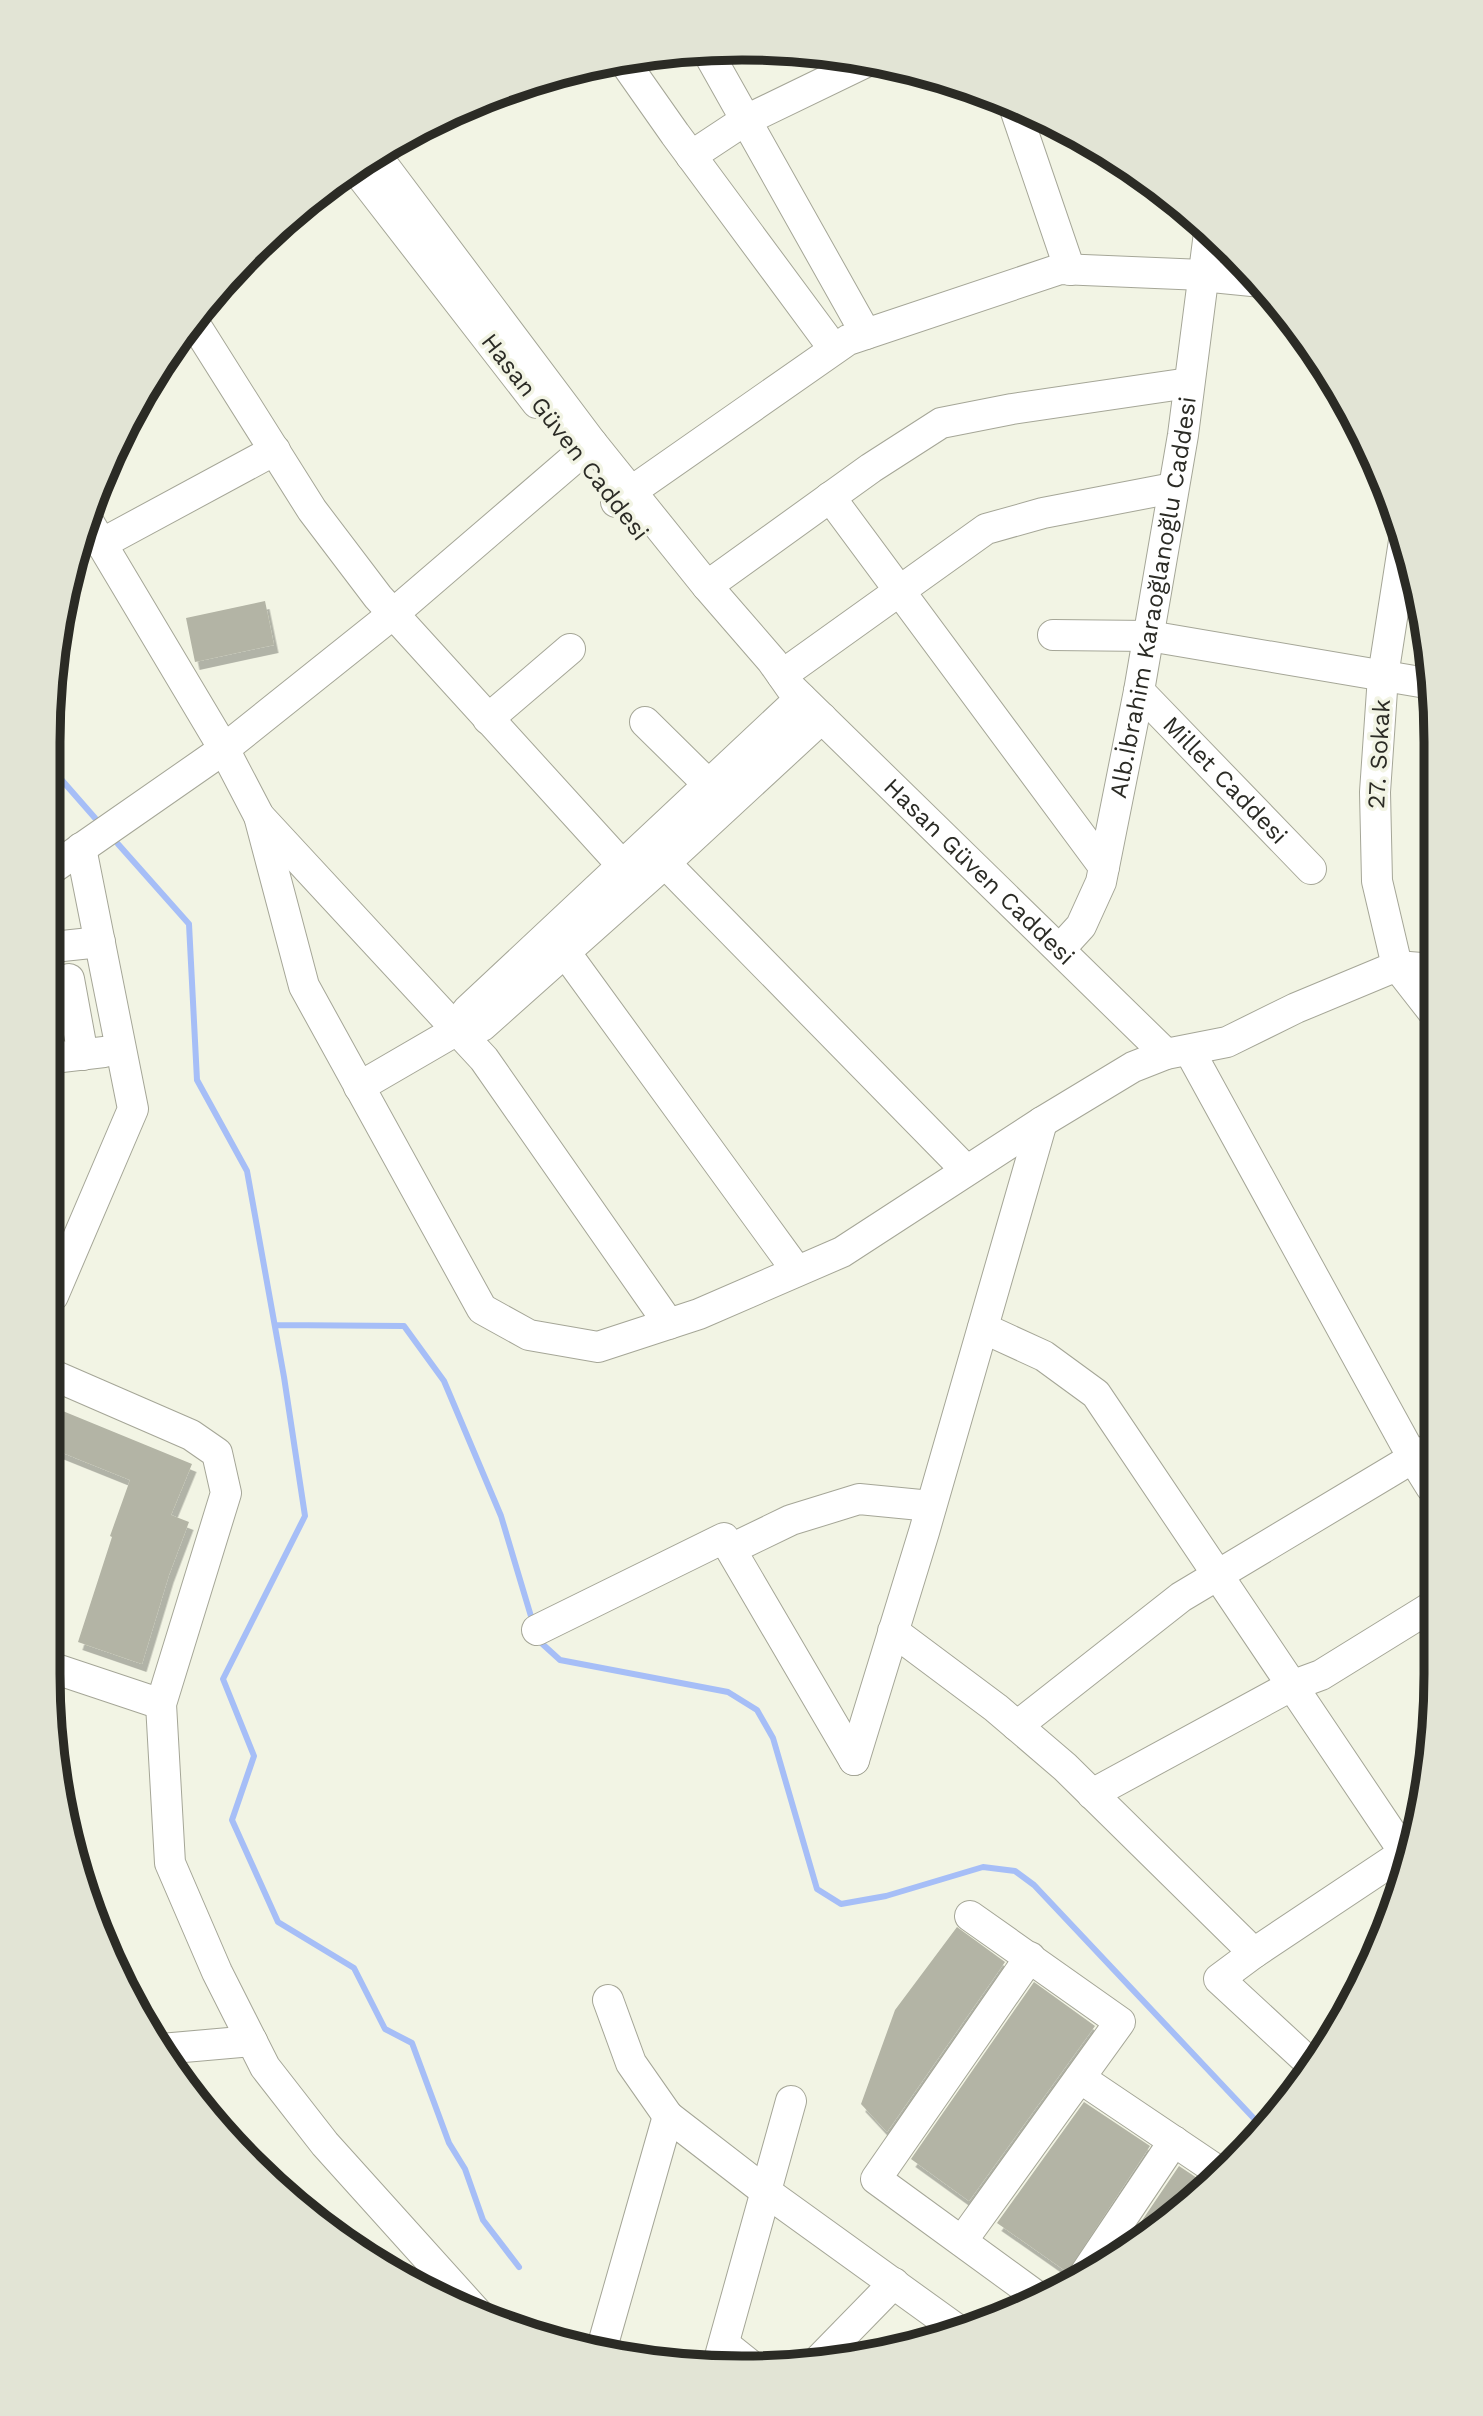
<svg xmlns="http://www.w3.org/2000/svg" width="1483" height="2416" viewBox="0 0 1483 2416" font-family="'Work Sans',sans-serif">
<defs>
<filter id="shadow"><feDropShadow dx="4.5" dy="8" stdDeviation="0" flood-color="#0004"/></filter>
</defs>
<rect width="100%" height="100%" fill="#f2f4e4"/>
<g fill="none" stroke-linecap="round" stroke-linejoin="round">
<path stroke="#a6bef7" stroke-width="6" d="M 53,770 L 95,818
M 118,844 L 189,924 L 197,1080 L 247,1171 L 284,1377 L 305,1516 L 223,1679 L 254,1756 L 232,1820 L 278,1922 L 354,1968 L 385,2029 L 412,2043 L 449,2143 L 465,2169 L 483,2220 L 519,2267
M 275,1325 L 404,1326 L 444,1381 L 501,1516 L 533,1623
M 538,1640 L 560,1660 L 728,1692 L 757,1710 L 773,1738 L 817,1889 L 841,1904 L 886,1896 L 983,1867 L 1015,1871 L 1034,1885 L 1262,2127"/>
</g>
<path fill="#b3b4a5" filter="url(#shadow)" d="M 265,601 L 274,645 L 195,662 L 186,618 Z
M 53,1407 L 192,1464 L 171,1515 L 189,1522 L 169,1575 L 142,1664 L 78,1642 L 112,1537 L 110,1536 L 130,1480 L 53,1449 Z
M 957,1927 L 1005,1962 L 887,2132 L 861,2104 L 895,2010 Z
M 1034,1982 L 1095,2026 L 969,2201 L 911,2159 Z
M 1084,2102 L 1150,2146 L 1067,2272 L 997,2223 Z
M 1179,2166 L 1206,2184 L 1164,2226 L 1120,2253 Z"/>
<g fill="none" stroke-linecap="round" stroke-linejoin="round">
<defs>
<g id="minor">
<path d="M 707,51 L 866,334"/>
<path d="M 623,60 L 675,134 L 834,349"/>
<path d="M 1014,106 L 1070,270"/>
<path id="s1" d="M 375,154 L 592,443 L 707,586 L 772,661 L 791,688 L 1166,1054"/>
<path d="M 691,156 L 744,121 L 866,62"/>
<path d="M 355,168 L 537,403"/>
<path d="M 1202,276 L 1262,282"/>
<path d="M 191,318 L 312,510 L 378,597 L 621,864 L 665,863 L 966,1170"/>
<path d="M 830,497 L 1104,867"/>
<path d="M 616,502 L 848,340 L 1060,269 L 1203,275"/>
<path d="M 88,521 L 224,749 L 259,816 L 484,1059 L 669,1324"/>
<path d="M 1404,541 L 1383,676 L 1375,792 L 1377,881 L 1397,966 L 1433,1012"/>
<path d="M 101,544 L 275,450"/>
<path d="M 707,586 L 871,468 L 941,423 L 1012,409 L 1189,383"/>
<path d="M 1053,635 L 1149,636 L 1432,684"/>
<path d="M 782,675 L 986,529 L 1043,513 L 1173,488"/>
<path id="s2" d="M 1139,691 L 1311,869"/>
<path d="M 488,719 L 570,649"/>
<path d="M 645,722 L 709,785"/>
<path d="M 259,816 L 304,986 L 482,1309 L 529,1335 L 598,1347 L 699,1314 L 842,1252 L 1042,1122 L 1133,1067 L 1166,1054 L 1227,1042 L 1296,1008 L 1397,966 L 1433,969"/>
<path d="M 53,868 L 224,749 L 393,614 L 592,443"/>
<path d="M 53,947 L 100,942"/>
<path id="s3" d="M 1060,949 L 1081,926 L 1101,882 L 1139,691 L 1183,435 L 1209,233"/>
<path d="M 565,952 L 797,1271"/>
<path d="M 69,979 L 83,1055"/>
<path d="M 464,1026 L 467,1011 L 801,698"/>
<path d="M 1189,1050 L 1413,1458 L 1431,1448"/>
<path d="M 53,1058 L 104,1052"/>
<path d="M 359,1087 L 464,1026 L 482,1026 L 665,863 L 822,718"/>
<path d="M 53,1296 L 133,1109 L 81,848"/>
<path d="M 983,1328 L 1044,1356 L 1096,1394 L 1406,1855"/>
<path d="M 53,1375 L 191,1435 L 217,1453 L 226,1493 L 161,1704 L 170,1863 L 217,1972 L 265,2067 L 325,2144 L 480,2316"/>
<path d="M 731,1549 L 791,1520 L 859,1499 L 931,1506"/>
<path d="M 537,1630 L 724,1538 L 854,1760"/>
<path d="M 893,1631 L 996,1708 L 1065,1767 L 1254,1953 L 1407,1851"/>
<path d="M 53,1668 L 161,1704"/>
<path d="M 1017,1726 L 1181,1597 L 1413,1458 L 1431,1487"/>
<path d="M 854,1760 L 924,1532 L 1042,1122"/>
<path d="M 1092,1794 L 1291,1686 L 1321,1675 L 1431,1607"/>
<path d="M 1254,1953 L 1219,1979 L 1311,2064"/>
<path d="M 1030,1957 L 876,2179 L 1042,2300"/>
<path d="M 608,2000 L 631,2063 L 668,2116"/>
<path d="M 161,2049 L 252,2041"/>
<path d="M 1080,2078 L 1218,2171"/>
<path d="M 962,2241 L 1120,2022 L 970,1916"/>
<path d="M 1084,2275 L 1174,2141"/>
<path d="M 724,2344 L 754,2368"/>
<path d="M 601,2351 L 668,2116 L 765,2191 L 962,2333"/>
<path d="M 815,2364 L 894,2283"/>
<path d="M 717,2367 L 791,2101"/>
</g>
</defs>
<use href="#minor" stroke="#a5a697" stroke-width="32"/>
<use href="#minor" stroke="#fff" stroke-width="30"/>
</g>
<g text-anchor="middle" dominant-baseline="central" stroke-width="7" stroke-linejoin="round" paint-order="stroke">
<g font-size="24" fill="#2b2b25" stroke="#f2f4e4">
<text transform="translate(565 437) rotate(52)">Hasan Güven Caddesi</text>
<text stroke="none"><textPath href="#s3" startOffset="369">Alb.İbrahim Karaoğlanoğlu Caddesi</textPath></text>
<text transform="translate(1379 754) rotate(-87)">27. Sokak</text>
<text stroke="none"><textPath href="#s2" startOffset="124">Millet Caddesi</textPath></text>
<text stroke="none"><textPath href="#s1" startOffset="940">Hasan Güven Caddesi</textPath></text>
</g>
</g>
<path d="M0 0H1483V2416H0ZM742 60H742A682 682 0 0 1 1424 742V1674A682 682 0 0 1 742 2356H742A682 682 0 0 1 60 1674V742A682 682 0 0 1 742 60Z" fill="#e2e4d5" fill-rule="evenodd"/>
<path fill="none" stroke="#2b2b25" stroke-width="9" d="M742 60H742A682 682 0 0 1 1424 742V1674A682 682 0 0 1 742 2356H742A682 682 0 0 1 60 1674V742A682 682 0 0 1 742 60Z"/>
</svg>
